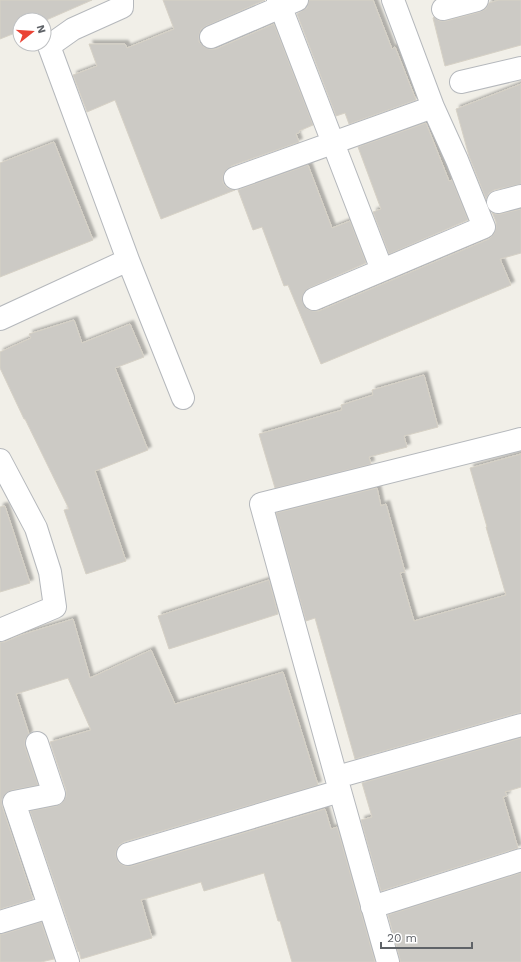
<svg xmlns="http://www.w3.org/2000/svg" width="521" height="962" viewBox="0 0 521 962" font-family="'Work Sans',sans-serif">
<defs>
<filter id="shadow"><feDropShadow dx="3.5" dy="-3.5" stdDeviation="1" flood-color="#0004"/></filter>
</defs>
<rect width="100%" height="100%" fill="#f1efe8"/>
<path fill="#cccac5" stroke="#d6d1c6" filter="url(#shadow)" d="M 0,0 L 92,0 L 44,21 L 20,20 L 20,31 L 0,39 Z
M 163,0 L 265,0 L 206,26 L 201,29 L 199,35 L 199,42 L 204,47 L 209,49 L 216,49 L 274,24 L 313,125 L 299,131 L 300,132 L 296,134 L 299,142 L 231,166 L 226,170 L 223,176 L 223,183 L 227,188 L 235,190 L 161,219 L 115,100 L 87,112 L 73,75 L 97,66 L 89,44 L 125,44 L 127,48 L 174,29 Z
M 309,0 L 373,0 L 392,49 L 395,47 L 416,100 L 349,124 L 345,113 L 336,116 L 297,14 L 307,8 Z
M 499,0 L 521,0 L 521,45 L 445,66 L 433,18 L 434,17 L 440,21 L 446,21 L 480,12 L 486,9 L 489,3 Z
M 521,84 L 521,184 L 494,190 L 489,193 L 486,199 L 469,156 L 456,109 Z
M 426,123 L 449,181 L 452,180 L 468,220 L 389,254 L 373,212 L 381,209 L 358,147 Z
M 54,142 L 93,240 L 0,277 L 0,163 Z
M 308,165 L 332,228 L 350,221 L 366,263 L 309,288 L 304,292 L 302,298 L 303,304 L 307,309 L 313,311 L 319,311 L 489,239 L 494,234 L 496,228 L 496,222 L 492,212 L 495,214 L 501,214 L 521,209 L 521,253 L 500,259 L 511,285 L 321,364 L 288,285 L 284,286 L 262,227 L 253,230 L 238,190 Z
M 74,320 L 82,343 L 130,324 L 144,357 L 115,368 L 148,450 L 95,471 L 126,561 L 86,574 L 64,510 L 69,509 L 25,419 L 24,419 L 0,368 L 0,352 L 31,338 L 29,334 Z
M 424,375 L 438,427 L 404,436 L 407,447 L 369,457 L 371,464 L 275,488 L 259,434 L 342,410 L 341,405 L 373,395 L 372,390 Z
M 521,454 L 521,713 L 518,713 L 355,759 L 315,618 L 306,621 L 276,513 L 377,488 L 381,506 L 386,504 L 405,572 L 400,573 L 414,621 L 506,595 L 486,527 L 487,527 L 470,468 Z
M 5,506 L 30,583 L 0,592 L 0,507 Z
M 269,580 L 278,614 L 169,649 L 158,616 Z
M 73,619 L 90,678 L 151,650 L 175,704 L 283,672 L 318,785 L 124,842 L 119,845 L 116,851 L 116,857 L 119,863 L 125,866 L 132,866 L 325,809 L 331,829 L 337,827 L 375,962 L 292,962 L 280,921 L 278,921 L 264,873 L 204,891 L 201,882 L 141,900 L 152,938 L 81,959 L 79,951 L 78,952 L 30,811 L 57,806 L 62,803 L 66,797 L 66,790 L 50,742 L 91,730 L 68,678 L 16,694 L 29,734 L 25,740 L 25,747 L 38,785 L 12,790 L 6,793 L 2,799 L 2,806 L 33,899 L 0,909 L 0,642 L 5,642 L 21,635 Z
M 521,738 L 521,787 L 505,792 L 507,796 L 503,797 L 518,848 L 381,891 L 361,820 L 372,817 L 362,783 Z
M 521,873 L 521,962 L 400,962 L 400,959 L 388,915 Z
M 41,922 L 54,959 L 41,962 L 0,962 L 0,934 L 4,934 Z"/>
<g fill="none" stroke-linecap="round" stroke-linejoin="round">
<defs>
<path id="minor" d="M 278,0 L 382,270
M 443,9 L 477,0
M 211,37 L 297,0
M 461,82 L 521,68
M 235,178 L 433,107
M 498,202 L 521,196
M 128,260 L 183,398
M 314,299 L 484,227 L 457,160 L 433,107 L 393,0
M 0,319 L 128,260 L 49,46 L 73,29 L 122,7 L 122,0
M 0,460 L 36,528 L 50,572 L 55,607 L 0,630
M 37,743 L 54,794 L 14,802 L 68,962
M 337,777 L 521,725
M 128,854 L 340,791
M 372,907 L 521,860
M 0,922 L 49,907
M 388,962 L 340,791 L 261,504 L 521,439"/>
</defs>
<use href="#minor" stroke="#b5b8bc" stroke-width="24"/>
<use href="#minor" stroke="#fff" stroke-width="22"/>
</g>
<g transform="translate(32 32) rotate(73)"><circle r="19" fill="#ffffff" stroke="#bfc1c3"/>
<path d="M0-3L7 15L0 10L-7 15Z" fill="#ea4335"/>
<text y="-6" font-size="11" font-weight="bold" text-anchor="middle" fill="#5f6368">N</text>
</g>
<path d="M381 942v6h91v-6" fill="none" stroke="#5f6368" stroke-width="2"/>
<text x="387" y="942" font-size="12" fill="#5f6368" stroke="#ffffff" stroke-width="3" paint-order="stroke">20 m</text>
</svg>
